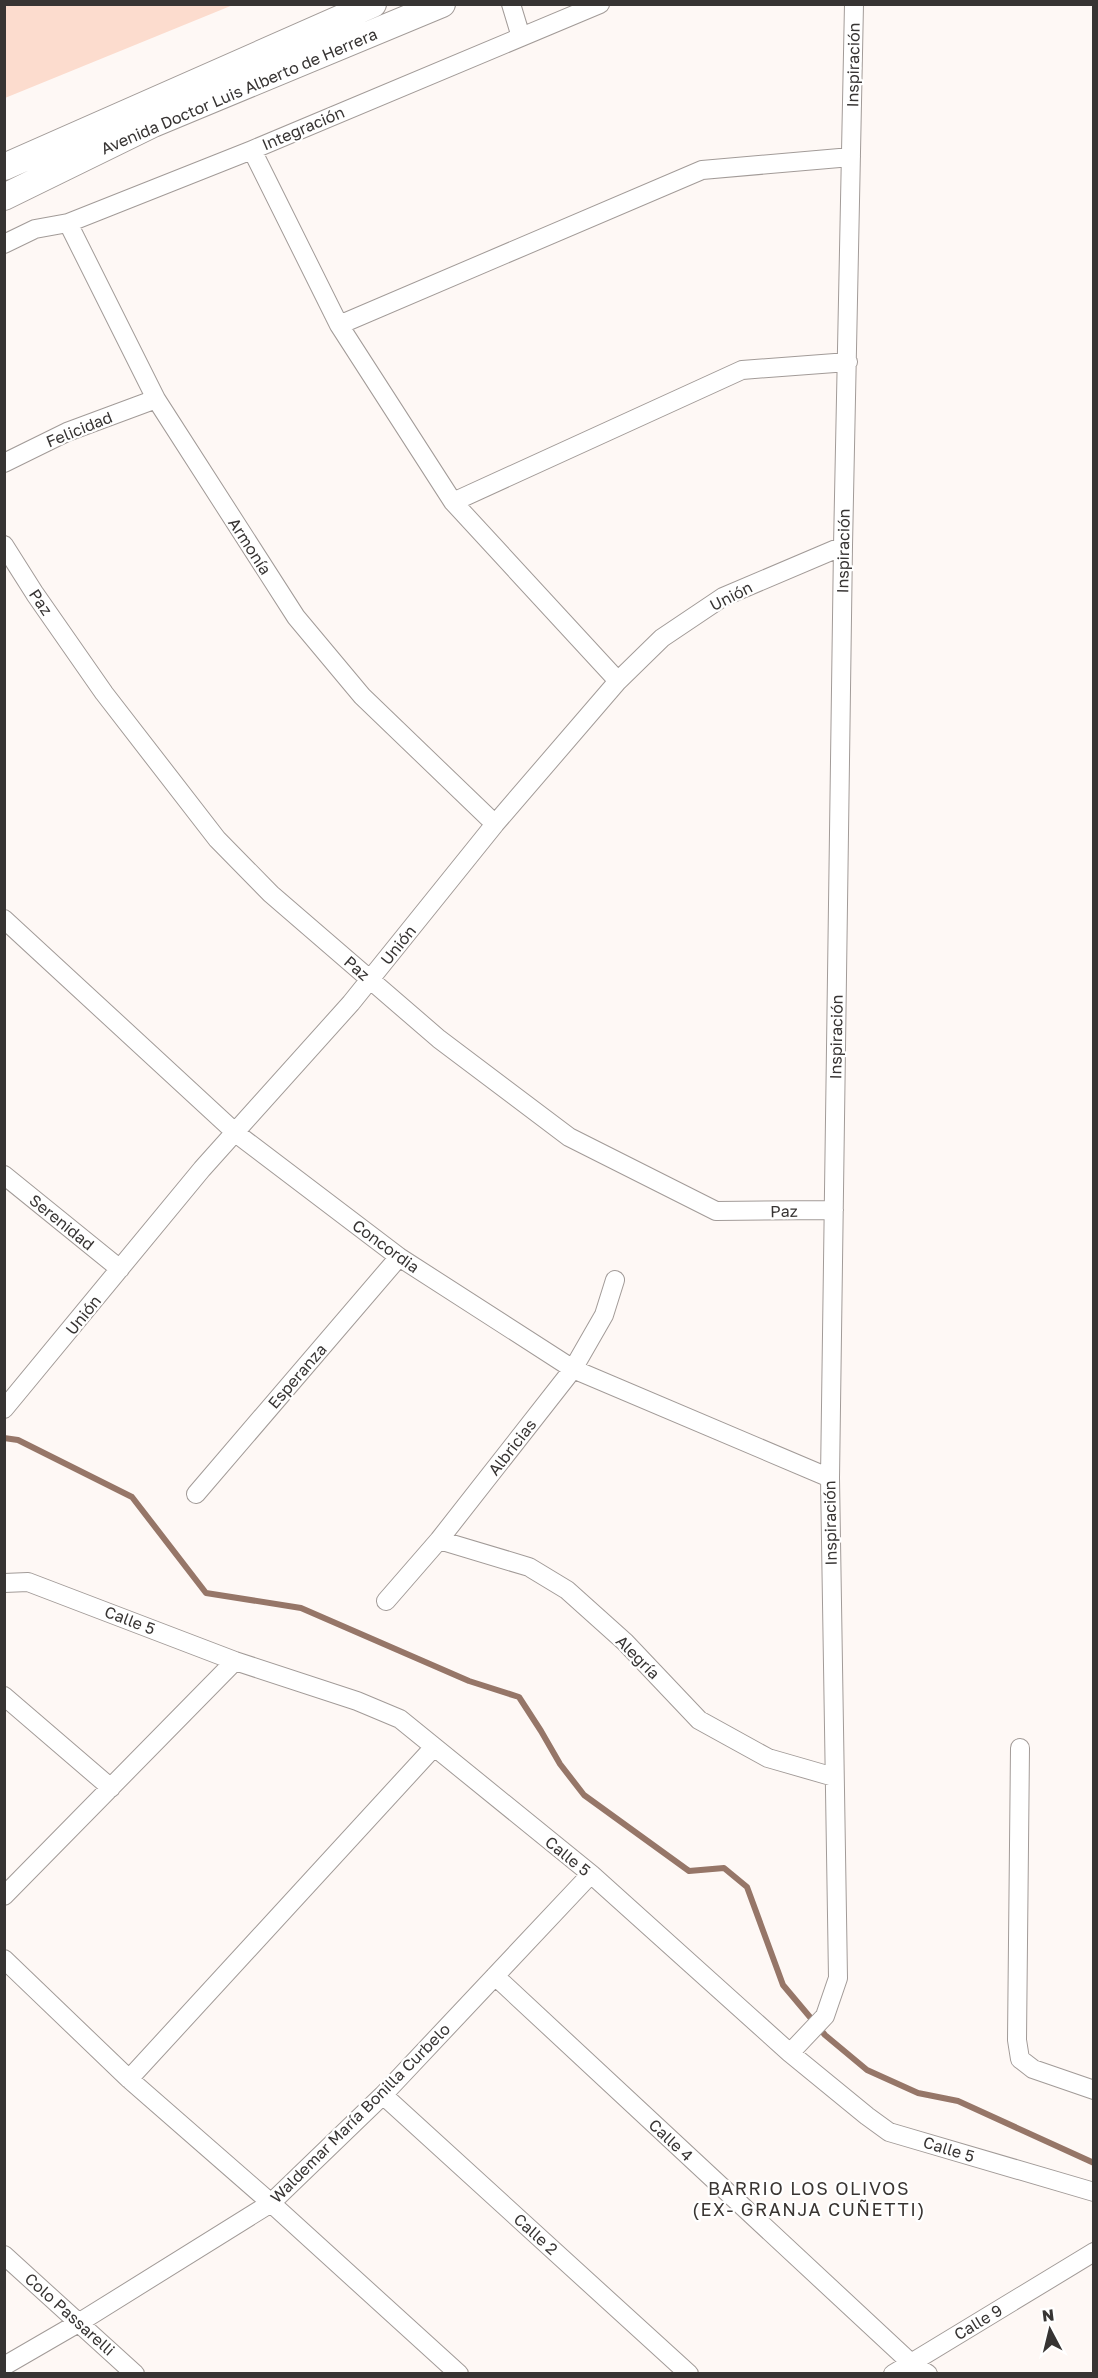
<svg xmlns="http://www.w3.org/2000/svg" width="1098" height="2378" viewBox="0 0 1098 2378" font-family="'Golos Text',sans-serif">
<rect width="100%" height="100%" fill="#fef8f5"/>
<path fill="#fcdcce" d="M 5,4 L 233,4 L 233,5 L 5,98 Z"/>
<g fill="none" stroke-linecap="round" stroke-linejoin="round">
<path stroke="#967668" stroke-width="6" d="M 4,1438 L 18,1440 L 132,1497 L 206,1593 L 301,1608 L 469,1681 L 519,1697 L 541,1731 L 560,1764 L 584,1795 L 689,1871 L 724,1868 L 747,1887 L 783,1985 L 825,2035 L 867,2070 L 918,2093 L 958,2101 L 1094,2163"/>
<defs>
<path id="minor" d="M 511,4 L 521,37
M 252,150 L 339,325 L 453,502 L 618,681
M 68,223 L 156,399 L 296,617 L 362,696 L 495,824
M 4,244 L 35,229 L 68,223 L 252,150 L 600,4
M 339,325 L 702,170 L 851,157
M 4,463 L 67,432 L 156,399
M 453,502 L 742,370 L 848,362
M 4,545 L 35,594 L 104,693 L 217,839 L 271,894 L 439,1039 L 569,1137 L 716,1211 L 834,1210
M 4,919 L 237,1134 L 399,1257 L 573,1369 L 830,1478
M 4,1175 L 120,1269
M 4,1409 L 202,1169 L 351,1003 L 495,824 L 618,681 L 662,638 L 723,597 L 843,546
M 196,1494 L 399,1257
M 439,1540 L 529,1567 L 567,1590 L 625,1642 L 699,1720 L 768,1758 L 834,1777
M 4,1583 L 28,1582 L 235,1661 L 357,1701 L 400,1719 L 591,1874 L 790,2053 L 867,2116 L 889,2132 L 1094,2192
M 386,1601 L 439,1540 L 573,1369 L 604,1315 L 615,1280
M 4,1696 L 111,1788
M 1020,1748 L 1017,2040 L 1020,2059 L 1033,2069 L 1094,2090
M 4,1896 L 235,1661
M 4,1959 L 129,2079 L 271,2203 L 459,2374
M 495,1976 L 911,2363 L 928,2374
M 790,2053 L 825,2016 L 838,1978 L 830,1478 L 843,546 L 854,4
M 129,2079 L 434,1747
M 383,2095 L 689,2374
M 4,2255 L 135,2374
M 4,2366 L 80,2322 L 271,2203 L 383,2095 L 591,1874
M 893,2374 L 1094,2252"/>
<path id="secondary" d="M 4,167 L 373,4
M 4,197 L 153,124 L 442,4"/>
</defs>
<use href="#minor" stroke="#a29b98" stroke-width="20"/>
<use href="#secondary" stroke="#a29b98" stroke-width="28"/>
<use href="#minor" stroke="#fff" stroke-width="18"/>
<use href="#secondary" stroke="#fff" stroke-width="26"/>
</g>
<g text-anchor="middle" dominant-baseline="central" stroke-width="4.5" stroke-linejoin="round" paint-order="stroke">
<g font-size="16" fill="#373433" stroke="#fff">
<text transform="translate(853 65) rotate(-89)">Inspiración</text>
<text transform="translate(239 91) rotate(-23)">Avenida Doctor Luis Alberto de Herrera</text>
<text transform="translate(303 128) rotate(-23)">Integración</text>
<text transform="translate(79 429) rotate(-22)">Felicidad</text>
<text transform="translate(250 546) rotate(57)">Armonía</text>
<text transform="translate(843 551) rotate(-89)">Inspiración</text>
<text transform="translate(731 596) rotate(-27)">Unión</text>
<text transform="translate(41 602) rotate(56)">Paz</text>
<text transform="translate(398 945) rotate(-51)">Unión</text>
<text transform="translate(357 968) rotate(41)">Paz</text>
<text transform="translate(836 1037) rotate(-89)">Inspiración</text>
<text transform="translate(784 1211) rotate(-1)">Paz</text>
<text transform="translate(62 1222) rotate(39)">Serenidad</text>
<text transform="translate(386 1246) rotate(36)">Concordia</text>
<text transform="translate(83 1315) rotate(-51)">Unión</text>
<text transform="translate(297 1376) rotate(-49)">Esperanza</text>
<text transform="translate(512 1447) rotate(-52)">Albricias</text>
<text transform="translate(830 1523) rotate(-91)">Inspiración</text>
<text transform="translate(130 1620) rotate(21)">Calle 5</text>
<text transform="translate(638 1657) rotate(45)">Alegría</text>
<text transform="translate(568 1856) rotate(39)">Calle 5</text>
<text transform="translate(360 2113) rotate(-45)">Waldemar María Bonilla Curbelo</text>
<text transform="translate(671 2140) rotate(43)">Calle 4</text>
<text transform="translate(949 2149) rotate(17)">Calle 5</text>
<text transform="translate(536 2234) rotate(42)">Calle 2</text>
<text transform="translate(70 2314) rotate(42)">Colo Passarelli</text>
<text transform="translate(978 2322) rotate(-31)">Calle 9</text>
</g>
<g font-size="18" letter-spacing="1.5" fill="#3a3532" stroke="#fff">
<text x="809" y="2188">BARRIO LOS OLIVOS<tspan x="809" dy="21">(EX- GRANJA CUÑETTI)</tspan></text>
</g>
</g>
<rect width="1098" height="2378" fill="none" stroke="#373433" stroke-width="12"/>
<g transform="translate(1050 2330) rotate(353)" stroke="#ffffff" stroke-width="4.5" paint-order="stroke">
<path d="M0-4.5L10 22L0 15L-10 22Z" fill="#373433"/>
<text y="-9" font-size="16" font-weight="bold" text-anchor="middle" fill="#373433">N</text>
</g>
</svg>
